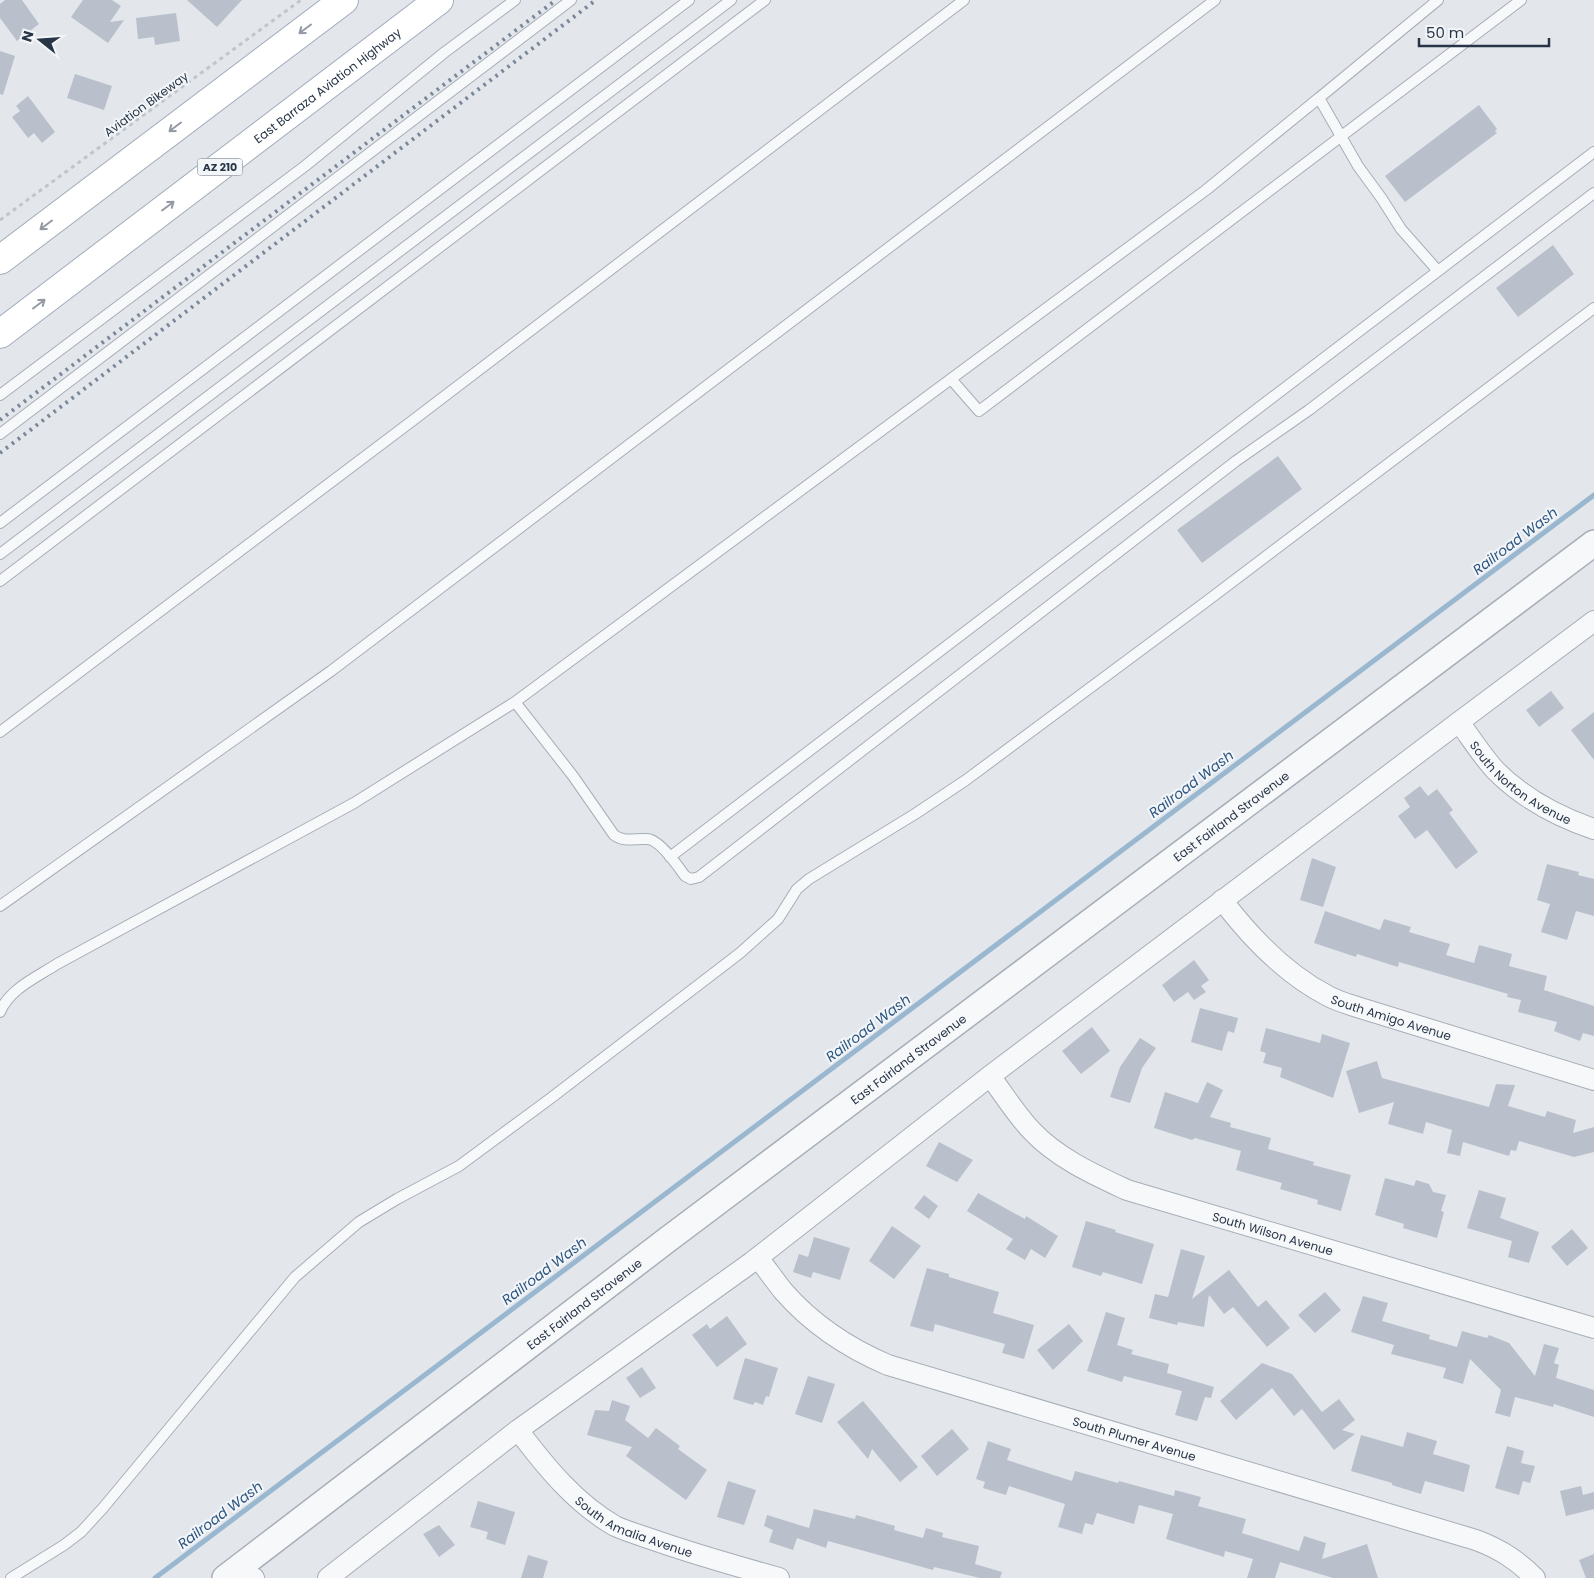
<svg xmlns="http://www.w3.org/2000/svg" width="1594" height="1578" viewBox="0 0 1594 1578" font-family="Poppins,sans-serif">
<rect width="100%" height="100%" fill="#e3e7ec"/>
<g fill="none" stroke-linecap="round" stroke-linejoin="round">
<path stroke="#9ab7d0" stroke-width="5" d="M 155,1578 L 1594,495"/>
</g>
<path fill="#b9c0cb" d="M 5,0 L 22,0 L 39,24 L 17,41 L 0,18 L 0,4 Z
M 83,0 L 112,0 L 121,6 L 110,22 L 124,20 L 108,43 L 71,17 Z
M 187,0 L 242,0 L 217,27 Z
M 176,13 L 180,41 L 155,45 L 154,37 L 138,39 L 136,18 Z
M 0,51 L 15,56 L 3,95 L 0,94 Z
M 75,74 L 112,86 L 104,110 L 67,98 Z
M 28,96 L 55,132 L 42,143 L 34,133 L 28,138 L 12,117 L 20,111 L 16,106 Z
M 1479,105 L 1497,129 L 1495,131 L 1497,133 L 1405,202 L 1385,176 Z
M 1553,245 L 1574,274 L 1518,317 L 1496,288 Z
M 1278,456 L 1302,489 L 1202,563 L 1177,530 Z
M 1551,691 L 1564,708 L 1539,727 L 1526,710 Z
M 1594,712 L 1594,760 L 1571,730 Z
M 1420,786 L 1428,796 L 1437,789 L 1453,810 L 1449,813 L 1478,852 L 1456,869 L 1427,830 L 1415,839 L 1398,816 L 1410,807 L 1404,798 Z
M 1312,858 L 1336,867 L 1323,907 L 1300,900 Z
M 1547,864 L 1579,872 L 1578,875 L 1594,879 L 1594,916 L 1576,911 L 1567,940 L 1541,932 L 1550,904 L 1537,900 Z
M 1325,911 L 1380,930 L 1384,919 L 1411,927 L 1409,932 L 1450,944 L 1446,955 L 1474,963 L 1479,945 L 1512,954 L 1509,966 L 1547,976 L 1544,990 L 1594,1006 L 1594,1036 L 1583,1033 L 1580,1041 L 1554,1031 L 1557,1022 L 1518,1012 L 1521,1000 L 1507,997 L 1508,994 L 1399,962 L 1398,967 L 1357,954 L 1356,957 L 1314,943 Z
M 1194,960 L 1209,980 L 1201,986 L 1206,992 L 1194,1000 L 1188,992 L 1174,1002 L 1162,985 Z
M 1200,1008 L 1238,1018 L 1234,1033 L 1228,1031 L 1222,1051 L 1191,1042 Z
M 1092,1027 L 1110,1051 L 1081,1074 L 1062,1051 Z
M 1266,1028 L 1320,1043 L 1322,1034 L 1350,1043 L 1333,1098 L 1280,1077 L 1282,1068 L 1263,1063 L 1266,1053 L 1260,1051 Z
M 1140,1038 L 1156,1048 L 1142,1068 L 1130,1103 L 1110,1097 L 1120,1067 Z
M 1377,1061 L 1382,1078 L 1489,1107 L 1496,1084 L 1515,1085 L 1508,1106 L 1545,1117 L 1547,1111 L 1576,1120 L 1573,1133 L 1594,1127 L 1594,1152 L 1574,1157 L 1519,1141 L 1516,1151 L 1511,1150 L 1509,1156 L 1463,1142 L 1460,1156 L 1447,1153 L 1452,1130 L 1426,1122 L 1423,1134 L 1388,1124 L 1394,1102 L 1359,1113 L 1346,1071 Z
M 1207,1082 L 1223,1090 L 1210,1117 L 1231,1123 L 1230,1127 L 1271,1138 L 1268,1149 L 1314,1162 L 1313,1165 L 1351,1175 L 1341,1211 L 1317,1204 L 1318,1200 L 1280,1189 L 1282,1183 L 1236,1170 L 1241,1151 L 1195,1138 L 1192,1140 L 1154,1128 L 1165,1092 L 1198,1103 Z
M 939,1142 L 973,1160 L 957,1182 L 926,1166 Z
M 1385,1178 L 1414,1186 L 1416,1180 L 1429,1184 L 1433,1192 L 1446,1195 L 1441,1211 L 1444,1212 L 1437,1238 L 1403,1228 L 1404,1224 L 1375,1215 Z
M 1479,1190 L 1506,1198 L 1500,1218 L 1539,1232 L 1529,1263 L 1508,1257 L 1512,1241 L 1467,1228 Z
M 978,1193 L 1025,1219 L 1026,1216 L 1058,1236 L 1045,1258 L 1031,1249 L 1025,1260 L 1006,1249 L 1013,1239 L 967,1211 Z
M 924,1195 L 938,1206 L 929,1219 L 914,1208 Z
M 1086,1221 L 1116,1230 L 1115,1232 L 1154,1244 L 1142,1284 L 1103,1272 L 1101,1276 L 1072,1267 Z
M 892,1226 L 921,1246 L 894,1279 L 869,1261 Z
M 1572,1229 L 1588,1248 L 1567,1266 L 1551,1247 Z
M 814,1237 L 850,1248 L 840,1280 L 813,1272 L 811,1278 L 793,1272 L 799,1254 L 808,1257 Z
M 1181,1249 L 1205,1256 L 1192,1299 L 1229,1270 L 1258,1307 L 1266,1300 L 1290,1328 L 1267,1347 L 1233,1307 L 1224,1314 L 1209,1295 L 1204,1327 L 1178,1322 L 1177,1325 L 1149,1318 L 1155,1294 L 1168,1297 Z
M 927,1268 L 949,1274 L 949,1277 L 999,1292 L 993,1313 L 1034,1325 L 1024,1359 L 1002,1353 L 1005,1344 L 935,1324 L 933,1332 L 910,1326 Z
M 1325,1292 L 1341,1310 L 1315,1333 L 1298,1315 Z
M 1363,1296 L 1388,1303 L 1382,1321 L 1430,1335 L 1429,1339 L 1457,1347 L 1462,1331 L 1487,1338 L 1489,1335 L 1509,1343 L 1535,1376 L 1544,1344 L 1559,1348 L 1554,1363 L 1559,1365 L 1556,1378 L 1594,1390 L 1594,1417 L 1554,1404 L 1553,1407 L 1515,1397 L 1510,1417 L 1495,1413 L 1501,1390 L 1470,1359 L 1463,1384 L 1443,1378 L 1446,1368 L 1391,1354 L 1394,1345 L 1351,1332 Z
M 1106,1312 L 1125,1318 L 1117,1345 L 1133,1350 L 1131,1354 L 1169,1364 L 1167,1373 L 1214,1387 L 1211,1398 L 1205,1397 L 1197,1421 L 1175,1415 L 1182,1391 L 1124,1376 L 1122,1382 L 1087,1371 Z
M 727,1316 L 747,1344 L 717,1367 L 692,1335 L 707,1324 L 710,1329 Z
M 1069,1324 L 1083,1341 L 1053,1370 L 1037,1350 Z
M 745,1358 L 778,1368 L 769,1397 L 766,1396 L 763,1405 L 755,1402 L 753,1405 L 733,1399 Z
M 1262,1363 L 1292,1374 L 1322,1412 L 1339,1399 L 1355,1420 L 1342,1430 L 1355,1434 L 1334,1450 L 1302,1409 L 1294,1416 L 1272,1388 L 1236,1420 L 1220,1401 Z
M 642,1367 L 656,1388 L 640,1398 L 626,1378 Z
M 808,1376 L 835,1384 L 822,1423 L 795,1414 Z
M 612,1400 L 630,1406 L 625,1420 L 648,1438 L 656,1428 L 680,1446 L 678,1449 L 707,1470 L 686,1500 L 626,1456 L 632,1447 L 587,1435 L 595,1410 L 609,1411 Z
M 863,1401 L 918,1467 L 900,1482 L 872,1449 L 868,1459 L 837,1422 Z
M 952,1429 L 969,1449 L 937,1476 L 921,1456 Z
M 1407,1432 L 1437,1441 L 1433,1454 L 1470,1465 L 1464,1492 L 1425,1481 L 1421,1494 L 1392,1485 L 1392,1483 L 1351,1471 L 1361,1435 L 1403,1447 Z
M 988,1441 L 1011,1449 L 1007,1460 L 1072,1481 L 1075,1471 L 1118,1483 L 1119,1481 L 1174,1496 L 1175,1490 L 1201,1497 L 1198,1506 L 1246,1519 L 1242,1533 L 1299,1551 L 1304,1536 L 1326,1543 L 1322,1559 L 1367,1544 L 1378,1578 L 1333,1578 L 1280,1562 L 1275,1578 L 1247,1578 L 1253,1559 L 1225,1551 L 1224,1557 L 1166,1539 L 1173,1514 L 1139,1505 L 1134,1524 L 1097,1513 L 1093,1525 L 1085,1523 L 1082,1534 L 1058,1527 L 1065,1504 L 1009,1486 L 1006,1495 L 983,1488 L 985,1482 L 976,1479 Z
M 1507,1446 L 1524,1451 L 1521,1463 L 1535,1466 L 1530,1483 L 1523,1481 L 1519,1495 L 1495,1488 Z
M 728,1481 L 756,1490 L 744,1525 L 717,1517 Z
M 1581,1486 L 1583,1495 L 1594,1492 L 1594,1509 L 1566,1516 L 1560,1491 Z
M 478,1501 L 515,1512 L 505,1545 L 486,1539 L 488,1532 L 470,1527 Z
M 814,1509 L 855,1519 L 856,1515 L 895,1526 L 894,1530 L 923,1538 L 926,1528 L 943,1533 L 942,1537 L 979,1546 L 975,1564 L 1002,1572 L 1000,1578 L 980,1578 L 934,1567 L 933,1570 L 828,1541 L 826,1548 L 797,1538 L 793,1550 L 769,1542 L 773,1530 L 764,1526 L 767,1515 L 809,1528 Z
M 439,1525 L 455,1545 L 439,1557 L 423,1534 Z
M 1594,1554 L 1594,1578 L 1586,1578 L 1579,1560 Z
M 528,1555 L 548,1561 L 543,1578 L 521,1578 Z"/>
<g fill="none" stroke-linecap="round" stroke-linejoin="round">
<defs>
<path id="service" d="M 1319,98 L 1438,0
M 1438,271 L 1594,152
M 951,379 L 979,411 L 1521,0
M 0,395 L 305,166 L 445,52 L 515,0
M 0,434 L 571,0
M 0,523 L 689,0
M 0,554 L 731,0
M 0,581 L 765,0
M 515,702 L 1206,190 L 1319,98 L 1358,166 L 1382,199 L 1401,229 L 1438,271 L 670,857
M 0,732 L 412,421 L 964,0
M 0,906 L 331,671 L 1215,0
M 0,1012 C 9,989 37,977 57,964 L 354,803 L 515,702 L 573,776 L 614,835 C 625,843 635,838 647,839 C 659,839 678,866 685,876 L 691,879 L 699,877 L 1236,461 L 1309,410 L 1594,193
M 11,1578 L 64,1545 L 81,1532 L 103,1508 L 295,1277 L 359,1222 L 397,1199 L 459,1166 L 551,1098 L 740,953 L 778,919 L 797,889 L 809,879 L 915,814 L 966,780 L 1207,601 L 1594,308"/>
<g id="minor">
<path id="s1" d="M 1459,722 C 1471,738 1482,756 1496,771 C 1523,798 1558,817 1594,829"/>
<path id="s2" d="M 1222,900 C 1251,938 1285,974 1328,996 C 1337,1001 1348,1004 1357,1007 L 1594,1080"/>
<path id="s3" d="M 990,1076 C 1003,1093 1017,1116 1032,1131 C 1057,1158 1095,1175 1127,1190 L 1594,1328"/>
<path id="s4" d="M 758,1258 C 767,1269 775,1281 784,1292 C 813,1325 848,1348 888,1365 L 1476,1540 C 1500,1549 1517,1560 1535,1578"/>
<path id="s5" d="M 518,1430 C 545,1466 575,1503 615,1526 C 626,1531 639,1535 651,1539 C 693,1554 736,1566 779,1578"/>
<path d="M 234,1571 L 254,1578"/>
<path d="M 328,1578 L 518,1430 L 752,1262 L 990,1076 L 1459,722 L 1594,621"/>
</g>
<g id="tertiary">
<path id="s6" d="M 225,1578 L 667,1240 L 1594,543"/>
</g>
<g id="primary">
<path d="M 0,260 L 344,0"/>
<path id="s7" d="M 0,334 L 439,0"/>
</g>
</defs>
<use href="#service" stroke="#a7aeb7" stroke-width="12"/>
<use href="#minor" stroke="#a7aeb7" stroke-width="22"/>
<use href="#tertiary" stroke="#a7aeb7" stroke-width="28"/>
<use href="#primary" stroke="#a1acba" stroke-width="30"/>
<path stroke="#c0c5cb" stroke-width="3" stroke-dasharray="4 4" stroke-linecap="butt" d="M 0,220 L 301,0"/>
<use href="#service" stroke="#f6f8fa" stroke-width="10"/>
<use href="#minor" stroke="#f6f8fa" stroke-width="20"/>
<use href="#tertiary" stroke="#f6f8fa" stroke-width="25"/>
<use href="#primary" stroke="#fff" stroke-width="28"/>
<path stroke="#7a8798" stroke-width="4" stroke-dasharray="2.5 5" stroke-linecap="butt" d="M 0,420 L 556,0
M 0,453 L 596,0"/>
</g>
<defs><path id="oneway-shaft" d="M-6 0H5M1.5-3L5.5 0L1.5 3" fill="none" stroke-width="1.6" stroke-linecap="round" stroke-linejoin="round" transform="scale(1.25)"/></defs>
<g stroke="#949aa3">
<use href="#oneway-shaft" transform="translate(305 29) rotate(143)"/>
<use href="#oneway-shaft" transform="translate(175 127) rotate(143)"/>
<use href="#oneway-shaft" transform="translate(168 206) rotate(-37)"/>
<use href="#oneway-shaft" transform="translate(46 225) rotate(143)"/>
<use href="#oneway-shaft" transform="translate(39 304) rotate(-37)"/>
</g>
<g text-anchor="middle" dominant-baseline="central" stroke-width="4" stroke-linejoin="round" paint-order="stroke">
<rect fill="#f3f6f9" stroke="#656f7c" stroke-width="1" x="197.5" y="158.5" width="45" height="17" rx="4"/>
<g font-size="11" font-weight="bold" fill="#283547">
<text x="220" y="167">AZ 210</text>
</g>
<g font-size="12" fill="#283547" stroke="#f3f6f9">
<text stroke="none"><textPath href="#s7" startOffset="411">East Barraza Aviation Highway</textPath></text>
<text transform="translate(146 104) rotate(-36)">Aviation Bikeway</text>
<text stroke="none"><textPath href="#s1" startOffset="88">South Norton Avenue</textPath></text>
<text stroke="none"><textPath href="#s6" startOffset="1262">East Fairland Stravenue</textPath></text>
<text stroke="none"><textPath href="#s2" startOffset="211">South Amigo Avenue</textPath></text>
<text stroke="none"><textPath href="#s6" startOffset="858">East Fairland Stravenue</textPath></text>
<text stroke="none"><textPath href="#s3" startOffset="334">South Wilson Avenue</textPath></text>
<text stroke="none"><textPath href="#s6" startOffset="452">East Fairland Stravenue</textPath></text>
<text stroke="none"><textPath href="#s4" startOffset="428">South Plumer Avenue</textPath></text>
<text stroke="none"><textPath href="#s5" startOffset="155">South Amalia Avenue</textPath></text>
</g>
<g font-size="14" font-style="italic" fill="#2e5680" stroke="#f3f6f9">
<text transform="translate(1515 541) rotate(-37)">Railroad Wash</text>
<text transform="translate(1191 784) rotate(-37)">Railroad Wash</text>
<text transform="translate(868 1028) rotate(-37)">Railroad Wash</text>
<text transform="translate(544 1271) rotate(-37)">Railroad Wash</text>
<text transform="translate(220 1515) rotate(-37)">Railroad Wash</text>
</g>
</g>
<g transform="translate(40 40) rotate(287)" stroke="#f3f6f9" stroke-width="4" paint-order="stroke">
<path d="M0-4L9 19L0 12L-9 19Z" fill="#283547"/>
<text y="-8" font-size="14" font-weight="bold" text-anchor="middle" fill="#283547">N</text>
</g>
<path d="M1419 38v8h130v-8" fill="none" stroke="#283547" stroke-width="2.5"/>
<text x="1426" y="38" font-size="15" fill="#283547" stroke="#f3f6f9" stroke-width="4" paint-order="stroke">50 m</text>
</svg>
